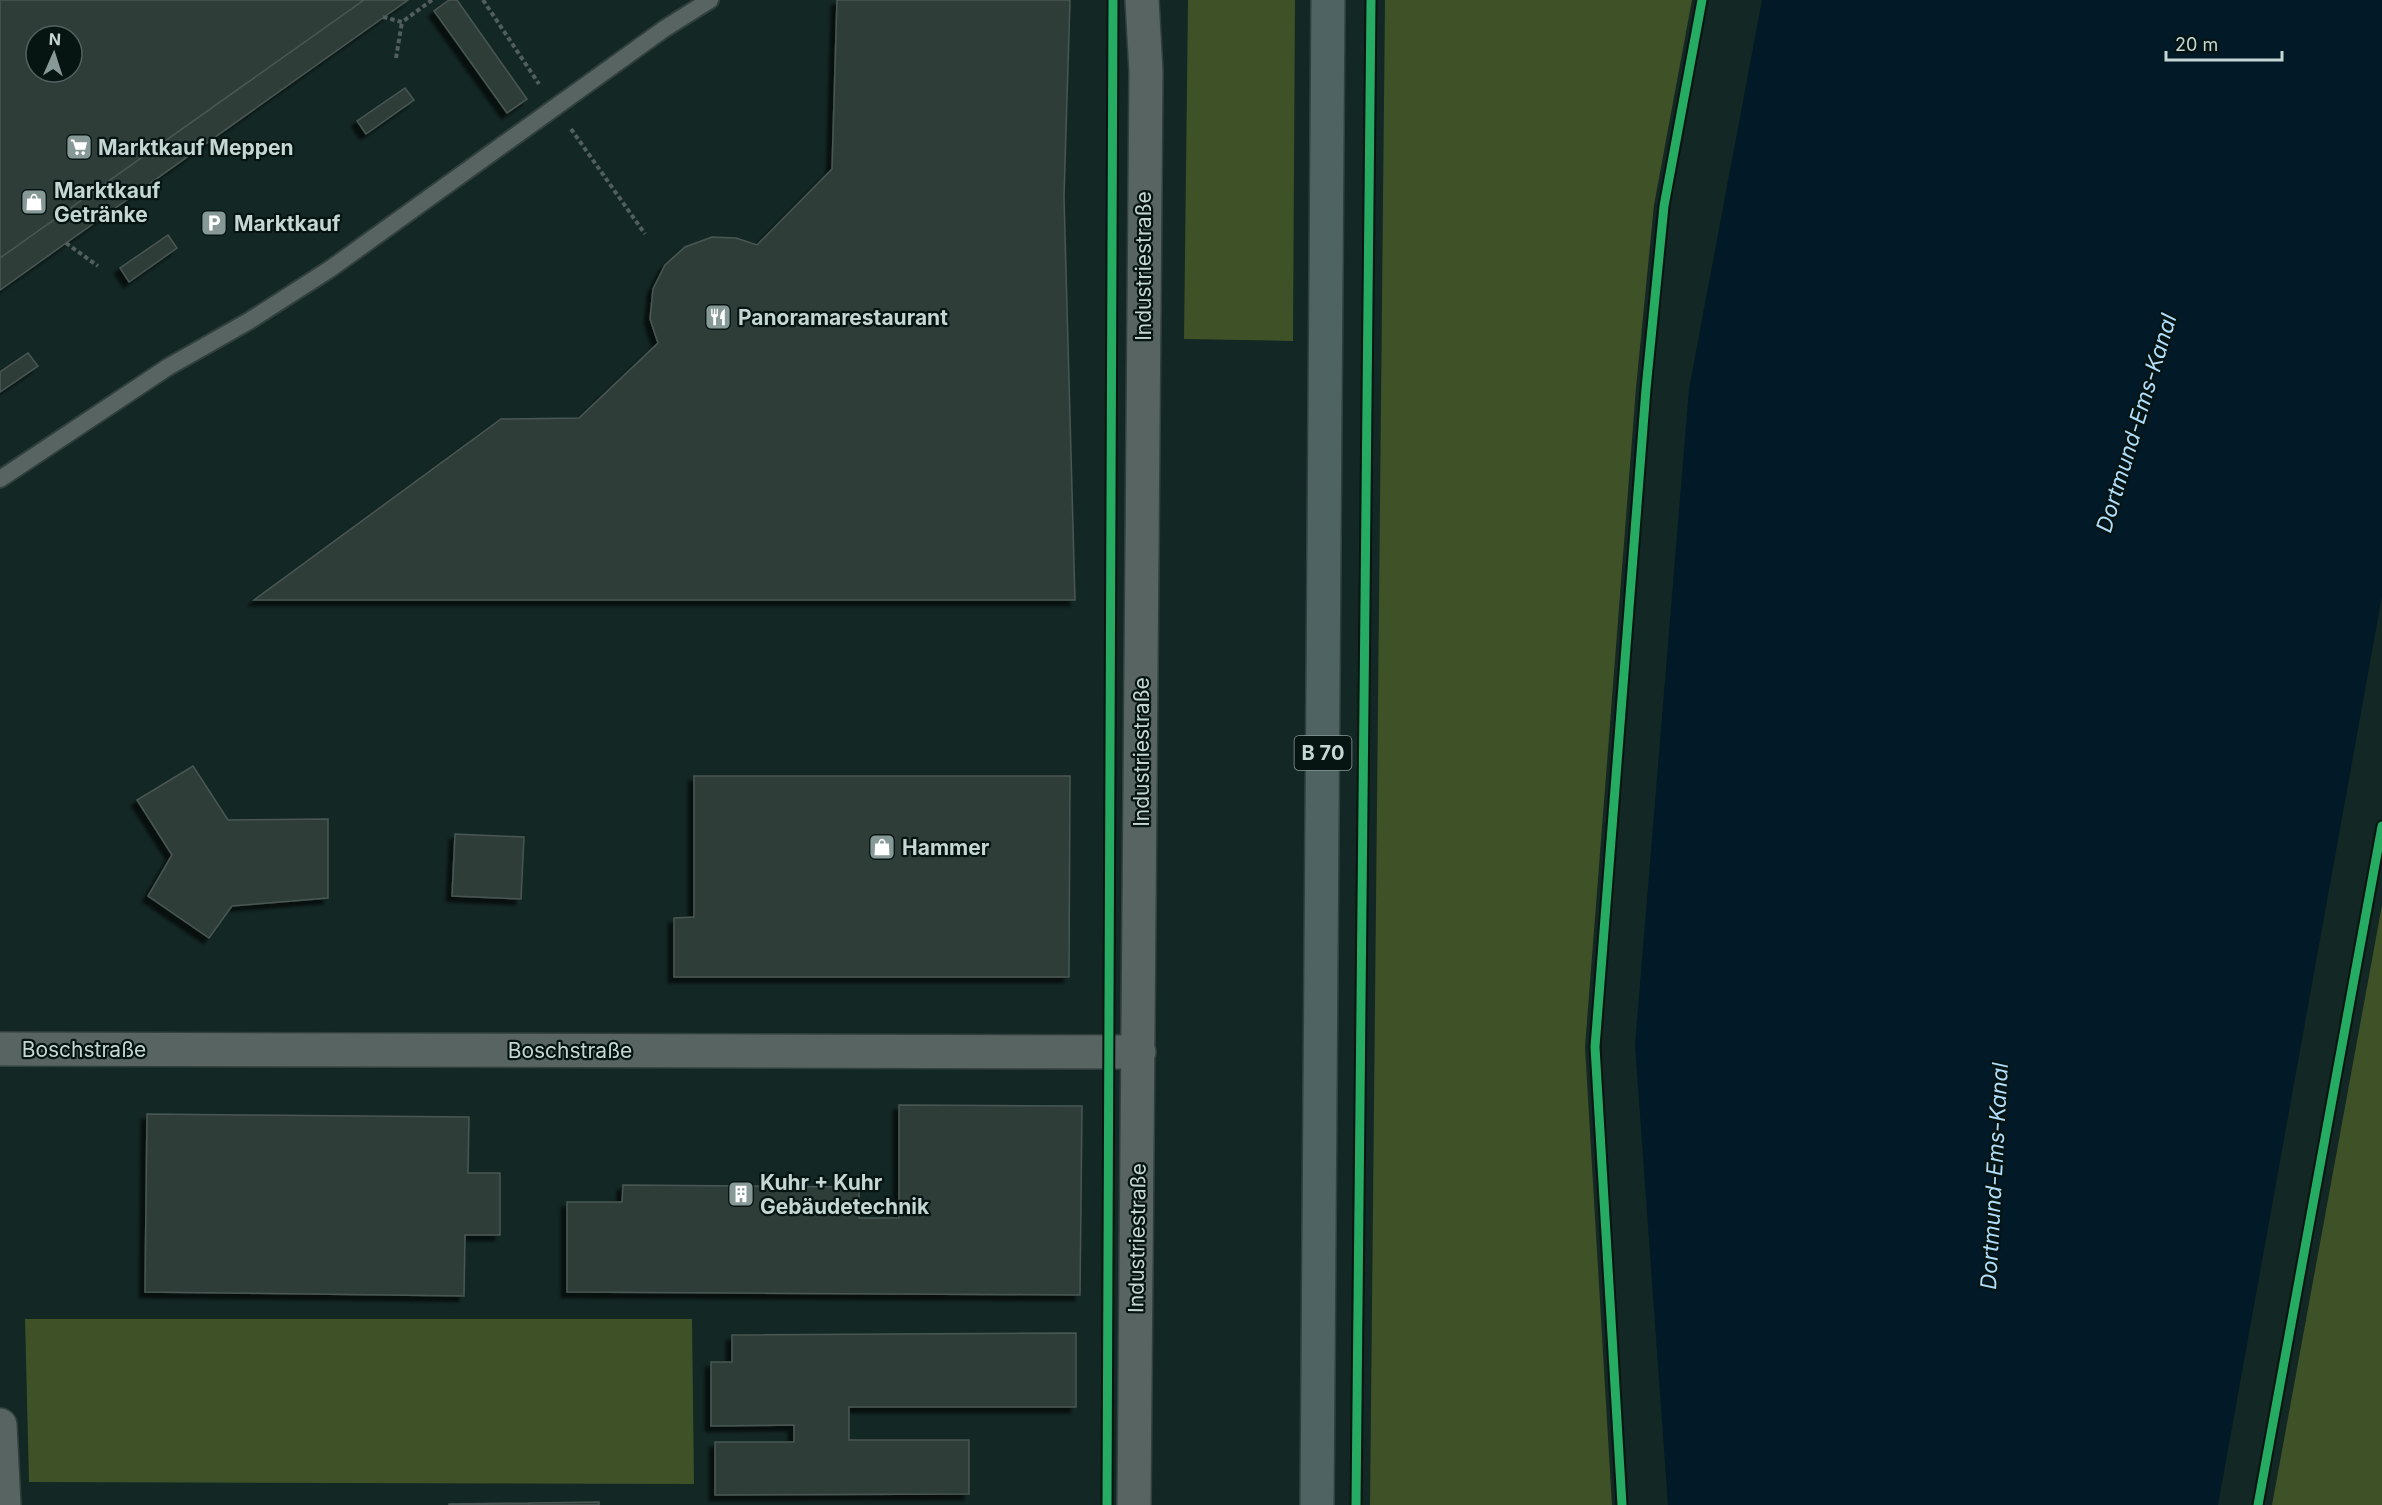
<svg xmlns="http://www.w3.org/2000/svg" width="2382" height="1505" viewBox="0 0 2382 1505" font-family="Inter,sans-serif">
<defs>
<filter id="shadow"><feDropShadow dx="-5.5" dy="5.5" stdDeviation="1.5" flood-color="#0009"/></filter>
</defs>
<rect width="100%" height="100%" fill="#132724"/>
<path fill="#3e5127" d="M 1188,0 L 1295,0 L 1293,341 L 1184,339 Z
M 1385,0 L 1692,0 L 1654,205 L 1636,388 L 1585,1047 L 1612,1505 L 1370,1505 Z
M 2382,905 L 2382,1505 L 2272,1505 Z
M 25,1319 L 692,1319 L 694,1484 L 29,1482 Z"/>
<path fill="#021928" d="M 1762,0 L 2382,0 L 2382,596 L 2218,1505 L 1668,1505 L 1635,1045 L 1689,389 Z"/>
<path fill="#2f3d38" stroke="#495753" stroke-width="1.5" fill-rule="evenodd" filter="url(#shadow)" d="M 0,0 L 364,0 L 0,258 ZM 36,36 L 72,36 L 72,72 L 36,72 Z
M 364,0 L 408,0 L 0,290 L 0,258 Z
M 449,0 L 457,0 L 527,99 L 507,113 L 434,11 Z
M 837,0 L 1070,0 L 1064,197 L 1075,600 L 254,600 L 501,419 L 579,418 L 658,343 L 650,319 L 653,289 L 665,265 L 685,247 L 712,237 L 736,238 L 757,245 L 832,169 Z
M 405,88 L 414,100 L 366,134 L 357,121 Z
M 168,235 L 177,248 L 129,282 L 120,268 Z
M 28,353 L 38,366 L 0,392 L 0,372 Z
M 193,766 L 228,820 L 328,819 L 328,898 L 232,906 L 209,938 L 148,896 L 172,855 L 137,800 Z
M 694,776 L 1070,776 L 1069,977 L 674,977 L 674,918 L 694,917 Z
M 455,834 L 524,837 L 521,899 L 452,896 Z
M 899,1105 L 1082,1106 L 1080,1295 L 567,1292 L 567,1202 L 622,1202 L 623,1185 L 859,1187 L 859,1218 L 899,1218 Z
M 147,1114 L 469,1117 L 468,1173 L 500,1173 L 500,1235 L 465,1235 L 464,1296 L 145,1292 Z
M 1076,1333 L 1076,1407 L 849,1407 L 849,1440 L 969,1440 L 969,1494 L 715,1495 L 715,1442 L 794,1442 L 794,1425 L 711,1426 L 711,1362 L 732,1362 L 732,1335 Z
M 599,1502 L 599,1505 L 529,1505 L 529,1503 Z
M 529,1503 L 529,1505 L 449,1505 L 449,1504 Z"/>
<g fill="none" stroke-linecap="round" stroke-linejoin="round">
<defs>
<path id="service" d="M 0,479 L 168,367 L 249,321 L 330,269 L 664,29 L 710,0"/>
<path id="minor" d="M 0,1049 L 1139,1052
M 0,1425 L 4,1505
M 1134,1505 L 1146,72 L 1142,0"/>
<path id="primary" d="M 1317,1505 L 1328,0"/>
</defs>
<use href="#service" stroke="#31403d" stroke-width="20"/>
<use href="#minor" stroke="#31403d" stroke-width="36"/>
<use href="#primary" stroke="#31403d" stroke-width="36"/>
<path stroke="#515e5c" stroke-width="4" stroke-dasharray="4.5 3" stroke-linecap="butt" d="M 483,0 L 539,84
M 383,17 L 402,22 L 432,0
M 396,58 L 402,22
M 571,129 L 645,234
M 66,243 L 98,266"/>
<use href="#service" stroke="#576462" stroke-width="16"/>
<use href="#minor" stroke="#576462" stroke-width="33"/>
<use href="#primary" stroke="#4e6362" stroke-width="33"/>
<defs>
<path id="cycleway" d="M 1107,1505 C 1112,1003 1108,502 1113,0
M 1356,1505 L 1371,0
M 1622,1505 L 1595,1047 L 1646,389 L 1664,206 L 1702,0
M 2258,1505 L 2382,826"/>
</defs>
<use href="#cycleway" stroke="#061412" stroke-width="13"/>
<use href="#cycleway" stroke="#26ab63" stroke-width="9"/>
</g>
<defs>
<symbol id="supermarket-square" viewBox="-11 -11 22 22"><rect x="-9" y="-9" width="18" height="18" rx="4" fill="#869996" stroke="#061412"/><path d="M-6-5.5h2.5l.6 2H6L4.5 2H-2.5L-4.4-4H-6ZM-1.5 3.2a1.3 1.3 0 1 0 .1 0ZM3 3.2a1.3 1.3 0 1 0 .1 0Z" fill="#fff"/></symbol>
<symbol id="shop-square" viewBox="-11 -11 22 22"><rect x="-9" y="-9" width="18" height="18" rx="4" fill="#869996" stroke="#061412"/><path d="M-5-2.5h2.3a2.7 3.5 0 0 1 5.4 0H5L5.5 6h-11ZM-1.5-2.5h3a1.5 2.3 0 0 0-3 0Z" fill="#fff"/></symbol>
<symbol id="parking-square" viewBox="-11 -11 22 22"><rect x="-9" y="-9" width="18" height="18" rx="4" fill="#869996" stroke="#061412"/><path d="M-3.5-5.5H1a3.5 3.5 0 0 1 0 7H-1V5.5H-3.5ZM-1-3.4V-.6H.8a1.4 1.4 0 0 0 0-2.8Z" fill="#fff"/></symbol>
<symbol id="restaurant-square" viewBox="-11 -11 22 22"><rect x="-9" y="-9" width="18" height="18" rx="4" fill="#869996" stroke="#061412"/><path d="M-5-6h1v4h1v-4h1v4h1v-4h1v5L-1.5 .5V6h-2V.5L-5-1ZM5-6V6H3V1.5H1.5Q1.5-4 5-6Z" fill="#fff"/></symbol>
<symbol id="building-square" viewBox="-11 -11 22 22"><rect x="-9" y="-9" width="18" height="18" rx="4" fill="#869996" stroke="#061412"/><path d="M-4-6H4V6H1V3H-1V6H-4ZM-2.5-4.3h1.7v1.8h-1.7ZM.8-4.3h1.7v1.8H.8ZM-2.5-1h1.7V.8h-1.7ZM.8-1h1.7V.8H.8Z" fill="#fff"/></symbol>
</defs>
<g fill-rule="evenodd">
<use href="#supermarket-square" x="64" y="132" width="30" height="30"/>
<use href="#shop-square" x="19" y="187" width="30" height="30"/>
<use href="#parking-square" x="199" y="208" width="30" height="30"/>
<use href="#restaurant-square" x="703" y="302" width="30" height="30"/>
<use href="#shop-square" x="867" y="832" width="30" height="30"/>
<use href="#building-square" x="726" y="1179" width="30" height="30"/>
</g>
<g text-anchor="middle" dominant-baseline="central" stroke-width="4.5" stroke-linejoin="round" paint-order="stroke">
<rect fill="#061412" stroke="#8b9c99" stroke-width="1.5" x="1294.5" y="736" width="57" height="34" rx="4.5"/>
<g font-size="20" font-weight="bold" fill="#c4d7d3">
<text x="1323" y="753">B 70</text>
</g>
<g font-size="21" font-weight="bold" fill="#c4d7d3" stroke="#061412" text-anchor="start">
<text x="98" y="147">Marktkauf Meppen</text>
<text x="54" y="190">Marktkauf<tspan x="54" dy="24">Getränke</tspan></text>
<text x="234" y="223">Marktkauf</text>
<text x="738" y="317">Panoramarestaurant</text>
<text x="902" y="847">Hammer</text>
<text x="760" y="1182">Kuhr + Kuhr<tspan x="760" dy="24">Gebäudetechnik</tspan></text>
</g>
<g font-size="21" fill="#c4d7d3" stroke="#061412">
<text transform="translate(1143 266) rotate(-90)">Industriestraße</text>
<text transform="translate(1141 752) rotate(-90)">Industriestraße</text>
<text x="84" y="1049">Boschstraße</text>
<text x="570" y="1050">Boschstraße</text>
<text transform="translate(1137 1238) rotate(-89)">Industriestraße</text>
</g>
<g font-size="22" font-style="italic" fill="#b0defd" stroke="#061412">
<text transform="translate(2136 423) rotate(-73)">Dortmund-Ems-Kanal</text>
<text transform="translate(1994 1176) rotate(-87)">Dortmund-Ems-Kanal</text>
</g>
</g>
<g transform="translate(54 54) rotate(3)"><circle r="28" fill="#061412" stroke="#52625f" stroke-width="1.5"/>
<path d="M0-4.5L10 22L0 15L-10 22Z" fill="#869996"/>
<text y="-9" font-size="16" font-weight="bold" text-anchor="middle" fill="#c4d7d3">N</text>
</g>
<path d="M2166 51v9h116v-9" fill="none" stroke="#c4d7d3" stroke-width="3"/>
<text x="2175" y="51" font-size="18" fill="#c4d7d3" stroke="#061412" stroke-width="4.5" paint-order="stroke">20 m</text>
</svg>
